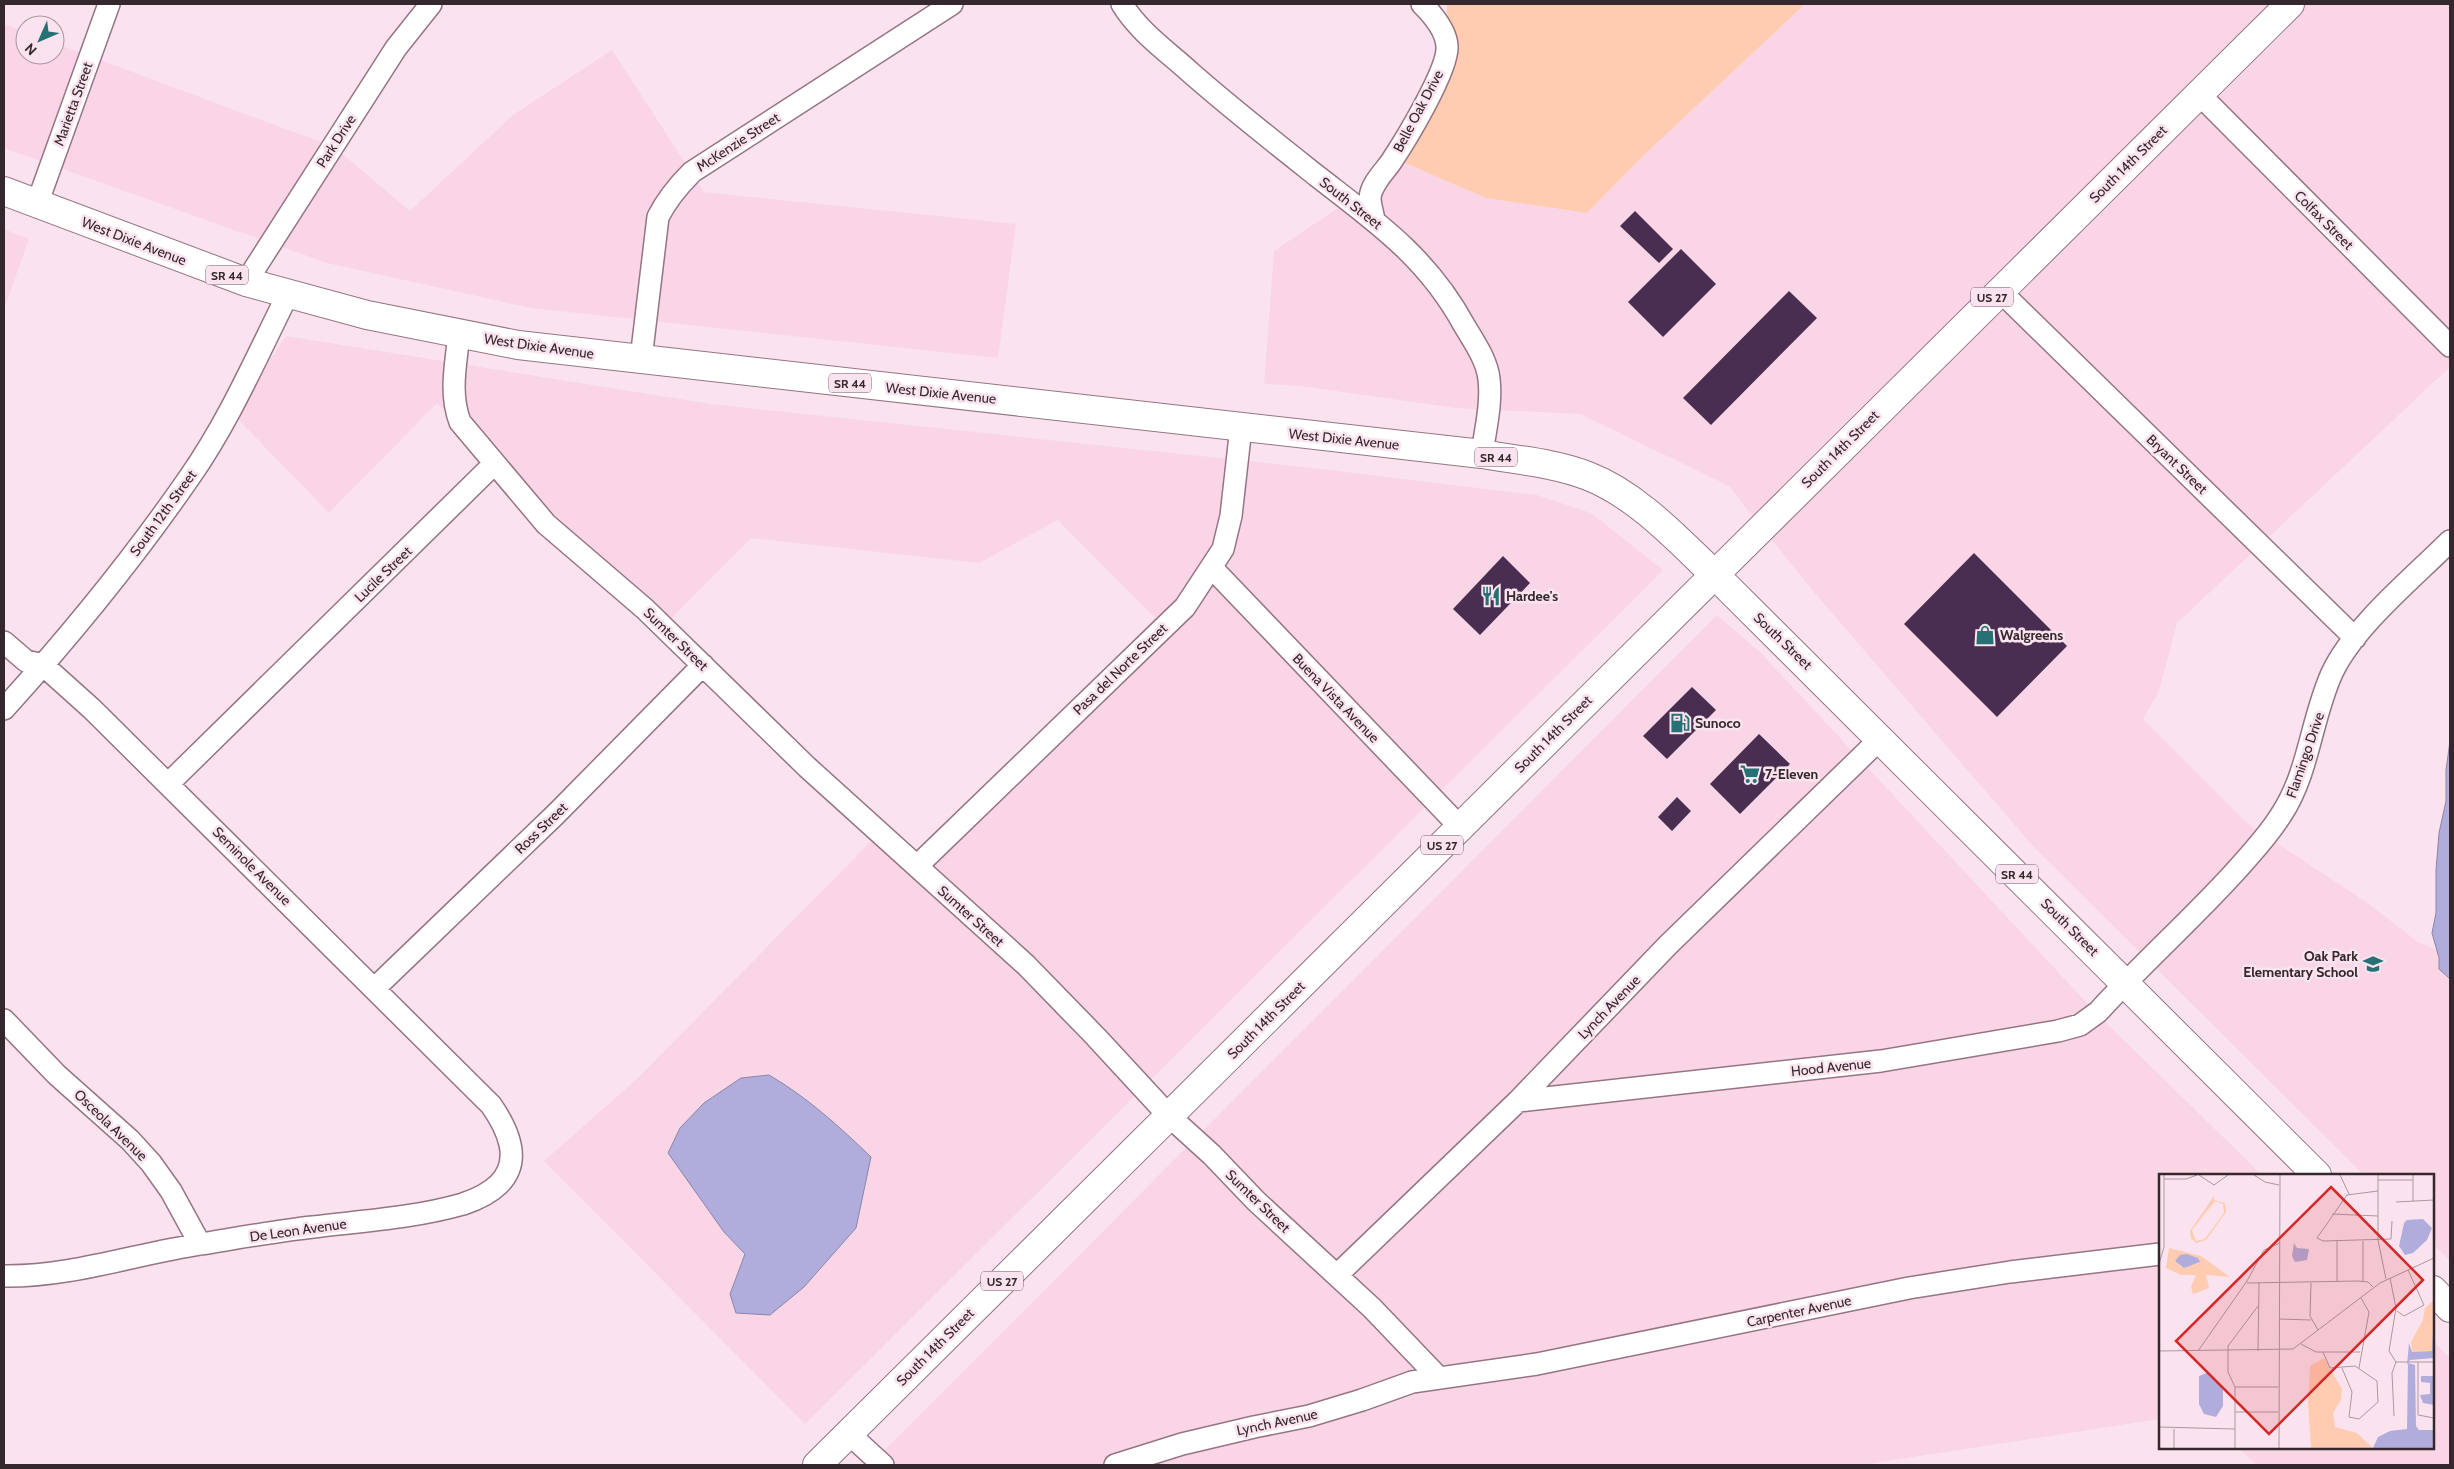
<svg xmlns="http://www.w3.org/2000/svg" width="2454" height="1469" viewBox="0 0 2454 1469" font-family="Cabin,sans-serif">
<rect width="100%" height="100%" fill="#fae3ee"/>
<path fill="#fad5e6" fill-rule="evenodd" d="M 1805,4 L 2274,4 L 1755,519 L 1729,486 L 1580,414 L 1455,408 L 1300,386 L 1264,384 L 1274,251 L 1405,163 L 1486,198 L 1587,213 L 1642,157 Z
M 2304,4 L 2450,4 L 2450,367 L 2177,623 L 2159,691 L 2143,719 L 2248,824 L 2369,904 L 2418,942 L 2437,950 L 2439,969 L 2450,979 L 2450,1261 L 2433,1244 L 2433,1175 L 2364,1175 L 2032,845 L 1813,591 L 1768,535 Z
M 4,24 L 25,32 L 25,55 L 55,55 L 55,43 L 334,147 L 410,211 L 513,115 L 612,50 L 704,192 L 1016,224 L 998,358 L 531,308 L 327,263 L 4,148 Z
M 4,229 L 29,239 L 4,309 Z
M 286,336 L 711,404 L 1304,467 L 1537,495 L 1591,513 L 1663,570 L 805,1424 L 544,1161 L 638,1078 L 877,835 L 912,870 L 1155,618 L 1058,520 L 979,563 L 751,538 L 668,622 L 437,403 L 329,513 L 233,414 ZM 769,1075 L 784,1084 L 840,1127 L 871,1158 L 856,1228 L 804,1287 L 739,1272 L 745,1254 L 724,1232 Z
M 1717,615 L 1760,652 L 2100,1017 L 2262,1175 L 2160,1175 L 2160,1419 L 1861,1465 L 870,1465 Z
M 2433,1341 L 2450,1358 L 2450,1465 L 2257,1465 L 2238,1448 L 2433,1448 Z"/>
<path fill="#ffccb1" d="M 1447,4 L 1805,4 L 1642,157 L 1587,213 L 1486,198 L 1405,163 L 1436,88 L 1447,20 Z"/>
<path fill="#b0addd" stroke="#8b85a8" d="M 2450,741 L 2450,979 L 2439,969 L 2439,958 L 2432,933 L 2436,913 L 2436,870 L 2439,833 L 2446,801 L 2446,770 Z
M 769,1075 C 807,1097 840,1127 871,1157 L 856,1228 L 804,1287 L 770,1315 L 736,1313 L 730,1294 L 745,1254 L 724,1232 L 668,1153 L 680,1128 L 704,1103 L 741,1078 Z"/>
<path fill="#492e51" d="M 1635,211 L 1673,249 L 1659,263 L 1620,226 Z
M 1681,249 L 1716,284 L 1663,337 L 1628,302 Z
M 1789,291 L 1817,318 L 1711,425 L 1683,398 Z
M 1974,553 L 2067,646 L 1997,717 L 1904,624 Z
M 1503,556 L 1530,583 L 1480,635 L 1453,609 Z
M 1692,687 L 1716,710 L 1667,759 L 1643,736 Z
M 1759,734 L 1790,764 L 1740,814 L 1710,784 Z
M 1677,797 L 1691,811 L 1672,831 L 1658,817 Z"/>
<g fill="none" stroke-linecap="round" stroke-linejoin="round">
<defs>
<path id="street" d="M 1122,4 C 1138,31 1168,52 1191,73 C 1232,109 1274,142 1317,176 C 1376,222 1427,257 1464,325 C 1474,342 1487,360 1489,379 C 1492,404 1485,431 1482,454
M 2199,94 L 2450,346
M 37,204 L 109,4
M 1374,220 C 1373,213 1370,205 1370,198 C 1371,184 1384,172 1391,162 C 1405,141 1449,69 1447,46 C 1446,30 1433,15 1422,4
M 246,282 L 396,48 L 431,4
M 1999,290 L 2355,638
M 459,334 C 456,364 449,393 460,422 L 546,524 L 645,609 L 807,767 L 1026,965 L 1096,1037 L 1169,1116 L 1212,1155 L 1256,1201 L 1372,1308 L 1439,1378
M 641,359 L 658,217 C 667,199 678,186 692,172 L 952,4
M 1212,568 L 1460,827
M 4,642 L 26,661 L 43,665 L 92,709 L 491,1105 C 507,1128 523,1160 499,1184 C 490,1193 475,1200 463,1204 C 414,1218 363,1221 313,1227 C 276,1231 238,1238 201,1244 C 135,1254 71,1277 4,1276
M 4,709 C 70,636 133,559 189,478 C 229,421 257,356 288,294
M 168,784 L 494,464
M 917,866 L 1185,607 L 1223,549 L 1231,516 L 1241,427
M 375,988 L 556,814 L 703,665
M 4,1020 L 57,1075 L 130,1140 L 151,1163 L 171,1191 L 200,1244
M 1518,1101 L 1881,1061 L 2058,1031 L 2080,1025 L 2098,1012 C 2142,964 2190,921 2233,874 C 2250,855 2268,836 2281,815 C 2309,773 2311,719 2332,673 C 2354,626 2413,578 2450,541
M 1337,1275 L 1518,1101 L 1668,945 L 1881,738
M 848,1433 L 883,1465
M 1115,1465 L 1182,1444 L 1254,1427 L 1309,1416 L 1362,1400 L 1412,1382 L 1537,1364 L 1909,1288 L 2010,1272 L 2160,1254"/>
<path id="primary" d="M 4,191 L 246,282 L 367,315 L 518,345 L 1482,454 C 1516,460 1555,463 1588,476 C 1637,495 1677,539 1715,575 L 2317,1175
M 2433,1290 L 2450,1308"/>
<path id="highway" d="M 817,1465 L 2290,4"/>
</defs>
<use href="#street" stroke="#967484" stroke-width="24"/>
<use href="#primary" stroke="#967484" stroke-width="30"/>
<use href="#highway" stroke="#967484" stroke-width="30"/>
<use href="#street" stroke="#fff" stroke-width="21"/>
<use href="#primary" stroke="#fff" stroke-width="28"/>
<use href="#highway" stroke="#fff" stroke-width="28"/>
</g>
<defs>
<symbol id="restaurant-bare" viewBox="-9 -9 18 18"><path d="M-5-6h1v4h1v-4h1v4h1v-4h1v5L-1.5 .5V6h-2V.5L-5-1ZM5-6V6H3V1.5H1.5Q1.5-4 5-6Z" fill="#267173" stroke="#fae3ee" stroke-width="2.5" paint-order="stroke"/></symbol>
<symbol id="shop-bare" viewBox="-9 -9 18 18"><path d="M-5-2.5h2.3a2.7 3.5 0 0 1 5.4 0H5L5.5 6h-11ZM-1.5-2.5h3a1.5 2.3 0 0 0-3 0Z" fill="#267173" stroke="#fae3ee" stroke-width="2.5" paint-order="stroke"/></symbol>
<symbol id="fuel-bare" viewBox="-9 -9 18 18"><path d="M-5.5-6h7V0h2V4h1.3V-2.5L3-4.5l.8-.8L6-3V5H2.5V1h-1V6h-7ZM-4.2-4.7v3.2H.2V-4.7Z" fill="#267173" stroke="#fae3ee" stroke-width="2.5" paint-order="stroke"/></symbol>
<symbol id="supermarket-bare" viewBox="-9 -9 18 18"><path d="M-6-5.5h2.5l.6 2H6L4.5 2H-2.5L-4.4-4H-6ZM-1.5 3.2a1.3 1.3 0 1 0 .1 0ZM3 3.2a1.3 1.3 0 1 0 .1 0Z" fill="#267173" stroke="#fae3ee" stroke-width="2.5" paint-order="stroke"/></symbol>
<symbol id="school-bare" viewBox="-9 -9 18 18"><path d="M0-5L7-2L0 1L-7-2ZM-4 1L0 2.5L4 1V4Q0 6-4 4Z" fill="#267173" stroke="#fae3ee" stroke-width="2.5" paint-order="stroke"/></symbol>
</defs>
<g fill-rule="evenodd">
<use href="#restaurant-bare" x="1477" y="582" width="28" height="28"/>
<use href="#shop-bare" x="1971" y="621" width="28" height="28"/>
<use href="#fuel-bare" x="1666" y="709" width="28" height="28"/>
<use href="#supermarket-bare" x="1736" y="760" width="28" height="28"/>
<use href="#school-bare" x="2359" y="950" width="28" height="28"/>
</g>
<g text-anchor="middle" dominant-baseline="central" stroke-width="5" stroke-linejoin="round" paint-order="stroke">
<g fill="#fae3ee" stroke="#705f68" stroke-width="1">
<rect x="206" y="265.5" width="42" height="19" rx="4"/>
<rect x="1971" y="287.5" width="42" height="19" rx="4"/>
<rect x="829" y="373.5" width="42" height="19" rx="4"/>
<rect x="1475" y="447.5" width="42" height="19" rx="4"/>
<rect x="1421" y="835.5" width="42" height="19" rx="4"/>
<rect x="1996" y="864.5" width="42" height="19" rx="4"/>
<rect x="981" y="1271.5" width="42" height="19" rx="4"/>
</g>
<g font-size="12" font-weight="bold" fill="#35272e">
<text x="227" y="275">SR 44</text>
<text x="1992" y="297">US 27</text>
<text x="850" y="383">SR 44</text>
<text x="1496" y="457">SR 44</text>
<text x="1442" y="845">US 27</text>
<text x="2017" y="874">SR 44</text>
<text x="1002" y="1281">US 27</text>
</g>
<g font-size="14" fill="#35272e" stroke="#fae3ee">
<text transform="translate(73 104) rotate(-70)">Marietta Street</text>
<text transform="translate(1418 111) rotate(-62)">Belle Oak Drive</text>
<text transform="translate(336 141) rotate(-57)">Park Drive</text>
<text transform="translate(738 142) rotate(-33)">McKenzie Street</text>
<text transform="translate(2128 164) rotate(-45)">South 14th Street</text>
<text transform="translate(1351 203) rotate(38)">South Street</text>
<text transform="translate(2324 220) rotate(45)">Colfax Street</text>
<text transform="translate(134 241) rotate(21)">West Dixie Avenue</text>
<text transform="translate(539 346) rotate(8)">West Dixie Avenue</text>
<text transform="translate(941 393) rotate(6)">West Dixie Avenue</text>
<text transform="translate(1344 439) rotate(6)">West Dixie Avenue</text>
<text transform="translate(1840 449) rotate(-45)">South 14th Street</text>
<text transform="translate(2177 464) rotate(44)">Bryant Street</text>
<text transform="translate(163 513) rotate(-54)">South 12th Street</text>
<text transform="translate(383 574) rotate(-44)">Lucile Street</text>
<text transform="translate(676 639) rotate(44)">Sumter Street</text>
<text transform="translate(1783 641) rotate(44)">South Street</text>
<text transform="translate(1120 669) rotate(-44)">Pasa del Norte Street</text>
<text transform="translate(1336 698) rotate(46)">Buena Vista Avenue</text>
<text transform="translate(1553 734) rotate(-45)">South 14th Street</text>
<text transform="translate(2305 755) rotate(-71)">Flamingo Drive</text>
<text transform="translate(541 828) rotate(-44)">Ross Street</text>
<text transform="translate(252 866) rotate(45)">Seminole Avenue</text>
<text transform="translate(971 916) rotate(42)">Sumter Street</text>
<text transform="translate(2070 927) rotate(45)">South Street</text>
<text transform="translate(1609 1007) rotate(-46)">Lynch Avenue</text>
<text transform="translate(1266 1020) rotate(-45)">South 14th Street</text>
<text transform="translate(1831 1067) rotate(-6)">Hood Avenue</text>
<text transform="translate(111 1125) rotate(44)">Osceola Avenue</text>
<text transform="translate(1258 1201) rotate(44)">Sumter Street</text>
<text transform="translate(298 1230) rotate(-8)">De Leon Avenue</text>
<text transform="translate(1799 1311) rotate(-12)">Carpenter Avenue</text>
<text transform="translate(935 1347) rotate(-45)">South 14th Street</text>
<text transform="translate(1277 1422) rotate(-12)">Lynch Avenue</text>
</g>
<g font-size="14" font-weight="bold" fill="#35272e" stroke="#fae3ee" text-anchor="start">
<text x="1506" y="596">Hardee's</text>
<text x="2000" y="635">Walgreens</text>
<text x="1695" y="723">Sunoco</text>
<text x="1765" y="774">7-Eleven</text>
<text x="2358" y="956" text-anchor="end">Oak Park<tspan x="2358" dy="16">Elementary School</tspan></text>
</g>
</g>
<g transform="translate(2159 1174)">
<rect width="275" height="275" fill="#fae3ee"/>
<path d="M 55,22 L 55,26 L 66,29 L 67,38 L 47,66 L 37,69 L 32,64 L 31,57 ZM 56,27 L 64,30 L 65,39 L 46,65 L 37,67 L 33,56 ZM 10,74 L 42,82 L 71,103 L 47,101 L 50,114 L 34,120 L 32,113 L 37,101 L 22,101 L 7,94 ZM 28,80 L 39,84 L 40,89 L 23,93 L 16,87 ZM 275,126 L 273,177 L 253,178 L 252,168 L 264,146 L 266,134 ZM 165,184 L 183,215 L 182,226 L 174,239 L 176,253 L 198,259 L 214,274 L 152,274 L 149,229 L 151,192 Z" fill="#ffccb1" fill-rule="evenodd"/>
<path d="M 264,45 L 273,54 L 268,66 L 254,79 L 246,81 L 240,72 L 245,49 L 248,46 ZM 135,69 L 138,74 L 150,75 L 148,86 L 136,88 L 133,82 ZM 28,80 L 39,84 L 41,88 L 25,94 L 16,87 L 21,81 ZM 275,136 L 275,184 L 251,186 L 248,191 L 250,169 L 253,178 L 273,177 ZM 249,189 L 256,191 L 257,252 L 260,256 L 275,256 L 275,274 L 214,274 L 219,263 L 231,257 L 248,255 ZM 50,198 L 64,216 L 64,232 L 57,243 L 45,240 L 40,230 L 40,202 ZM 262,202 L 275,202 L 275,231 L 264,229 L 261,221 L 271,220 L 271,209 L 262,208 Z" fill="#b0addd"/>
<path fill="none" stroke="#ab98a1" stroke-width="1" d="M 40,1 L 55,11 L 69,1M 95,1 L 106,8 L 120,11M 181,1 L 190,20M 219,1 L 219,66 L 227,105M 5,5 L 27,5 L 38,1M 219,6 L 254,6M 219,17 L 188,21 L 158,64 L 164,67 L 232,65 L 233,47M 254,27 L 254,1M 237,28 L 275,26M 173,40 L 219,42M 0,90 L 5,73 L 5,1M 231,104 L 237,134 L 230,177 L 237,188M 204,107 L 204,67M 178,108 L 178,67M 88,109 L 199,107 L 209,108 L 214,113M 152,109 L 151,142 L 159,156M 238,137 L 245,142 L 265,131 L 249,96M 120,145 L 152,146M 142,170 L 157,178 L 201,178M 0,177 L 134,175 L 221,109 L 275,84M 39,177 L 88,107 L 105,76 L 121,69M 99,177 L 100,109M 164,178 L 171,194 L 196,192 L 218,207 L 219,228 L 200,245 L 190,243 L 193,218 L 183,194M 237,188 L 275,188M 259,188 L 259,241 L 275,244M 200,194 L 210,138 L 202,124M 76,213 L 119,213M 76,238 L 119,238M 235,242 L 233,199 L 237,188M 0,253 L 76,255M 15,255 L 15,274M 76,274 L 76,213 L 69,198 L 69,172 L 99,132M 120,274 L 121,1"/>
<path fill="#d62828" fill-opacity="0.15" stroke="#d62828" stroke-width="2.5" d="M 172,13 L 264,106 L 110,260 L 17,167 Z"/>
<rect width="275" height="275" fill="none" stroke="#35272e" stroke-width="2.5"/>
</g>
<rect width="2454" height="1469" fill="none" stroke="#35272e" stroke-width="10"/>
<g transform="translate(40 40) rotate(225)"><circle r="24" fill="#fae3ee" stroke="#ab98a1"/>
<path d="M0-4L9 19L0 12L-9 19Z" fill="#267173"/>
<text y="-8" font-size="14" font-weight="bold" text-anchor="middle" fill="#35272e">N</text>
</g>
</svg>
